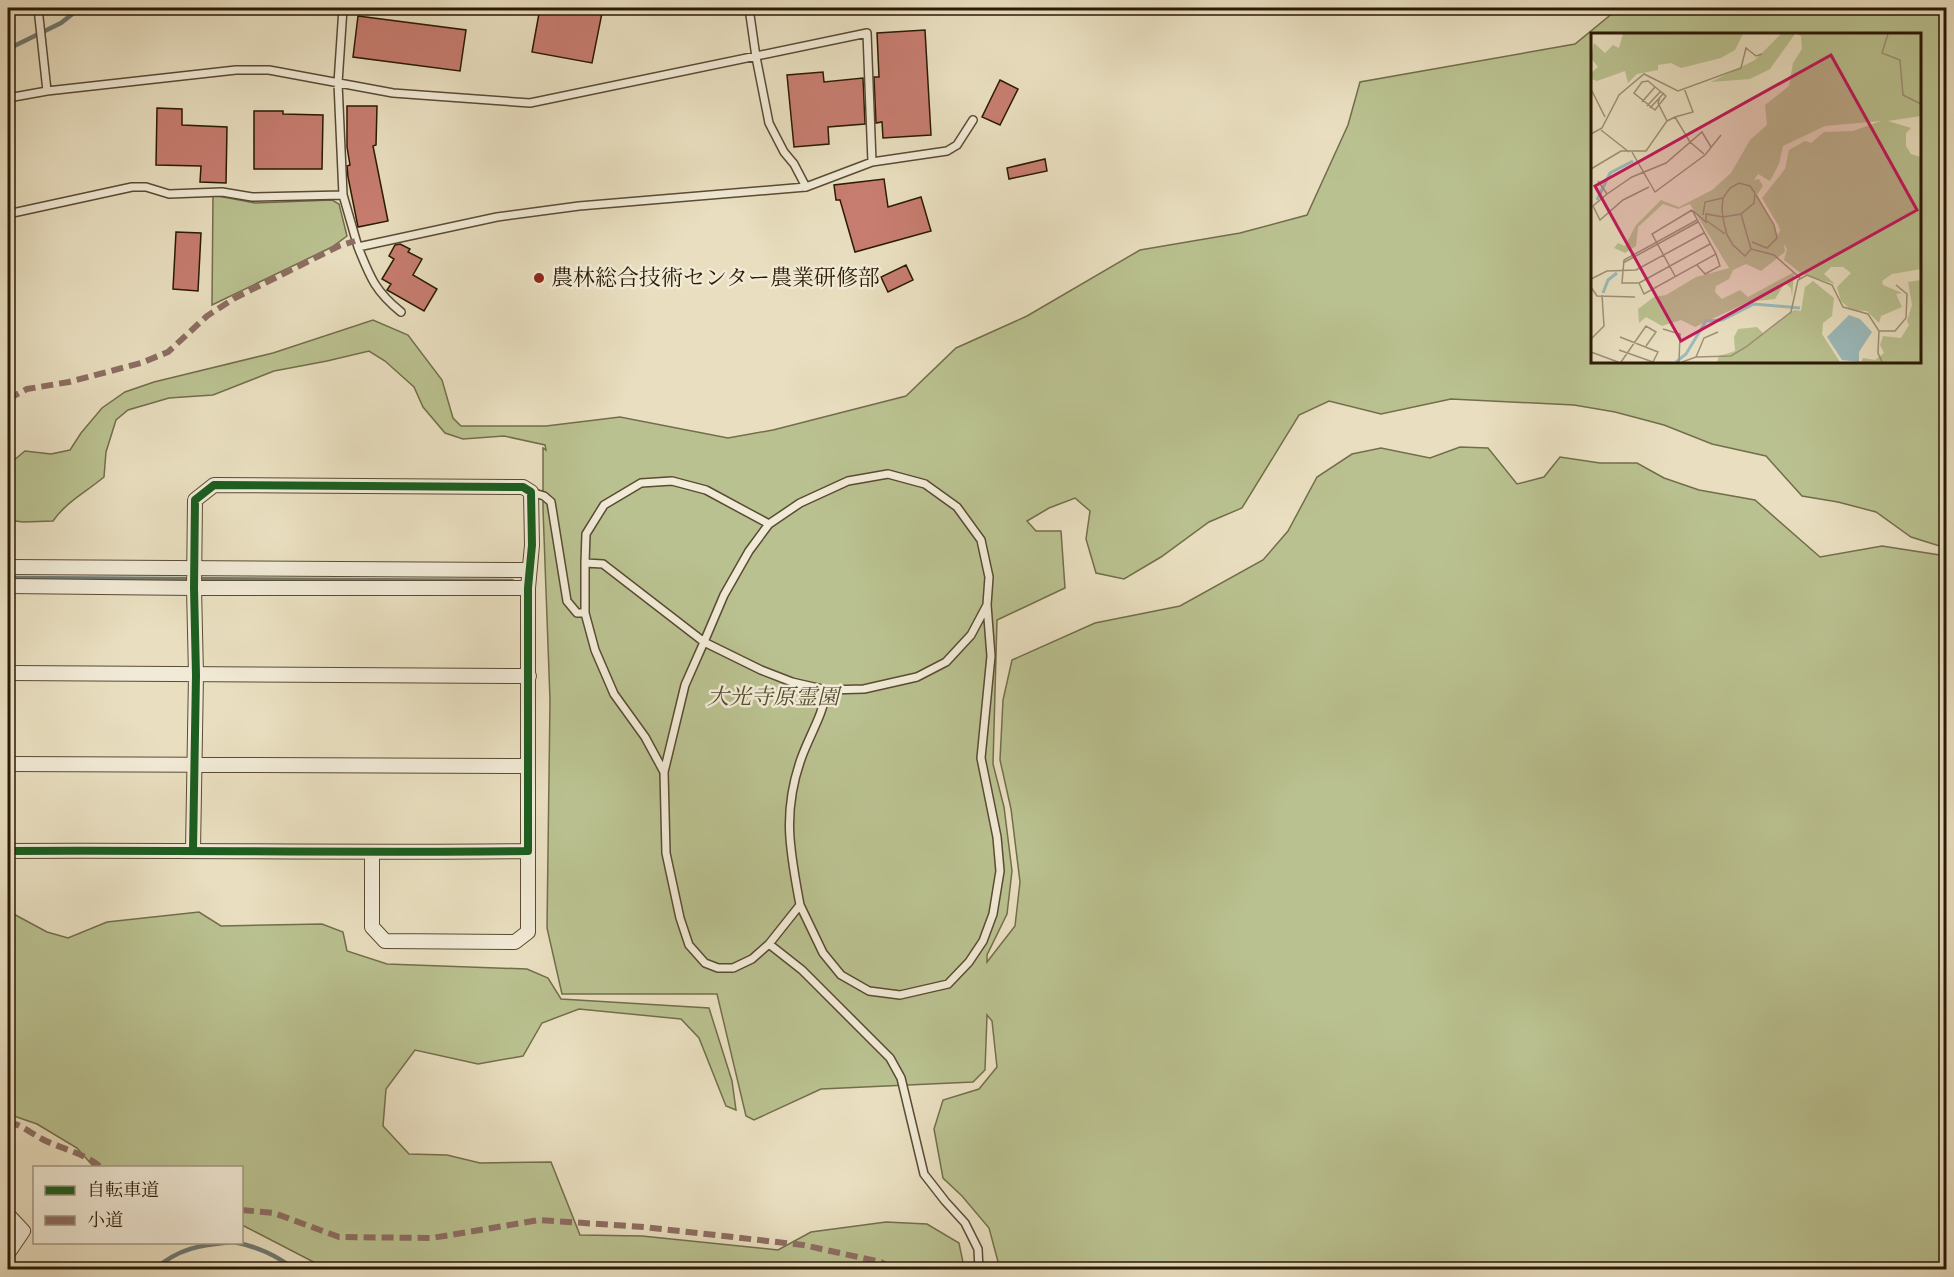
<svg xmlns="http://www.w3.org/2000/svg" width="1954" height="1277" viewBox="0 0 1954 1277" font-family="Cardo,'Noto Serif JP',serif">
<rect width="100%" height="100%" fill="#e9dfc0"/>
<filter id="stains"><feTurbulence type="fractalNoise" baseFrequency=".00333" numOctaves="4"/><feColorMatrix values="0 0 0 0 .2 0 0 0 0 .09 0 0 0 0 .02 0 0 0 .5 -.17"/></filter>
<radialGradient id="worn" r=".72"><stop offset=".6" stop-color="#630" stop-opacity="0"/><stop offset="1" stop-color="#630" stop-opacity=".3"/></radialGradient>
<path fill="#bac190" stroke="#726e4a" stroke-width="1.5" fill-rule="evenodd" d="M 1619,8 L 1946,8 L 1946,548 L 1911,537 L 1876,512 L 1838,502 L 1802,496 L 1766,456 L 1712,444 L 1664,425 L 1615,412 L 1574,405 L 1451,399 L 1381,414 L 1329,401 L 1299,415 L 1242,508 L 1209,522 L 1161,557 L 1124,579 L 1096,573 L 1086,539 L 1090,511 L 1075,498 L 1049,508 L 1027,521 L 1036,531 L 1061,531 L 1065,588 L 997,620 L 993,764 L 1004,807 L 1012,871 L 1007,914 L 987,955 L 987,962 L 1015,926 L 1020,882 L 1011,809 L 1000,760 L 1003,700 L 1012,660 L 1095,623 L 1180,606 L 1263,560 L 1288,531 L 1317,477 L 1352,454 L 1381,448 L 1430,458 L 1460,447 L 1488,448 L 1517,484 L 1544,477 L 1560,457 L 1600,463 L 1637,463 L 1664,478 L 1699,490 L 1755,500 L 1820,557 L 1882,546 L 1946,556 L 1946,1269 L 1000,1269 L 989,1228 L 962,1196 L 943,1178 L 934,1129 L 943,1100 L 979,1089 L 997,1067 L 992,1021 L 987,1015 L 985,1070 L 973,1082 L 821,1089 L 754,1120 L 746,1116 L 717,994 L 562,994 L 547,928 L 550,700 L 543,509 L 543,448 L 546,450 L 545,445 L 504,436 L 463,439 L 445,433 L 423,407 L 414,387 L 385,361 L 369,351 L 327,361 L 274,371 L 213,395 L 169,398 L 128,410 L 116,420 L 106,452 L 104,477 C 86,492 66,502 53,521 L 23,522 L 8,520 L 8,465 L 25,451 L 51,454 L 70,450 L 81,433 L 102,408 L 125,392 L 154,382 L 273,353 L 373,320 L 408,335 L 442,380 L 453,418 L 461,426 L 546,426 L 620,417 L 728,438 L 773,430 L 906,396 L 956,348 L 1027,316 L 1140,250 L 1240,233 L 1307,215 L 1348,125 L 1360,82 L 1575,44 ZM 1592,34 L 1920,34 L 1920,362 L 1592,362 Z
M 213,195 L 255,203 L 332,200 L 339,204 L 347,236 L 332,247 L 212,305 Z
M 8,911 L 47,932 L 68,938 L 107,922 L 199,912 L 221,926 L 322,924 L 343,932 L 347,951 L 387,964 L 527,969 L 548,978 L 561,999 L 709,1008 L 732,1081 L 736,1110 L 726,1106 L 699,1038 L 681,1019 L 579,1009 L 542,1023 L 523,1056 L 478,1064 L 415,1050 L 386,1089 L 383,1126 L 409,1154 L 447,1155 L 480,1163 L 551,1162 L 580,1235 L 642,1236 L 778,1250 L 811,1232 L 886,1222 L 927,1224 L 959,1243 L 964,1267 L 962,1270 L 327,1269 L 242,1225 L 242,1168 L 94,1167 L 77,1148 L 37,1124 L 8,1114 Z"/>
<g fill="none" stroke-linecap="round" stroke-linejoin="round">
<path stroke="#6e7a72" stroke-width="4.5" d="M 8,49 L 61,23 L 80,8
M 8,578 L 512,581
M 234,1242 C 259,1247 275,1255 296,1270
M 154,1270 C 178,1248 201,1245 232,1242"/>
</g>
<path fill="#c77d70" stroke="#2b1a04" stroke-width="1.5" d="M 540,8 L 603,8 L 592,63 L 532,52 Z
M 358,16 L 466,30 L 460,71 L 353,57 Z
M 925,30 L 931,135 L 883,138 L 882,122 L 876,123 L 874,77 L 879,77 L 877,33 Z
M 823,72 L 824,82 L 863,78 L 865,124 L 828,127 L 829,144 L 794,147 L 787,75 Z
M 1000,80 L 1018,89 L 1000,125 L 982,117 Z
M 347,106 L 377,106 L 376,145 L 373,146 L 388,221 L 358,227 L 348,177 L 347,166 L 350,165 L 347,147 Z
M 157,108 L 182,109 L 182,125 L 227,127 L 226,183 L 200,182 L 201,166 L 156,165 Z
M 254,111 L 283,111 L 283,114 L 323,115 L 322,169 L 254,169 Z
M 1045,159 L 1047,171 L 1009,179 L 1007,168 Z
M 884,179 L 888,207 L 921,197 L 931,231 L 855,252 L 840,200 L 836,200 L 834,185 Z
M 176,232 L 201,233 L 198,291 L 173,289 Z
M 400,244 L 410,249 L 408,252 L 422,259 L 413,275 L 437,289 L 424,311 L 387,290 L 391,284 L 382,279 L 394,259 L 389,256 L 395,245 Z
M 906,265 L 913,280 L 888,292 L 881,277 Z"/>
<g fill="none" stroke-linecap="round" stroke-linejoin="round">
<defs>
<path id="lane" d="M 38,8 L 47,91 L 236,70 L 269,70 L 393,93 L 530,103 L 867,33 L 872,162
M 343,8 L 338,83 L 343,195 L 358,247 L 497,217 L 579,206 L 806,187 L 872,162 L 947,151 L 957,145 L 973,120
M 749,8 L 756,57 L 769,123 L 784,152 L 794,164 L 806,187
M 8,98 L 47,91
M 8,214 L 132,187 L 146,187 L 169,194 L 222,192 L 252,197 L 343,195
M 358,247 C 370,277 375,291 401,312
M 531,492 L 544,496 L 551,502 L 567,601 L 577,613 L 585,613 L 585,563 L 603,564 L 704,642 L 761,670 L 792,682 L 827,690 L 864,689 L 917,677 L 946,662 L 971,635 L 987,605 L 989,577 L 981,540 L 957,507 L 925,484 L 888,474 L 848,481 L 800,503 L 769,524 L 749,551 L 724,595 L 704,642 L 685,685 L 664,772 L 666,853 L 680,918 L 689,945 L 705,963 L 718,968 L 733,968 L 752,959 L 769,944
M 585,563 L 586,534 L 604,505 L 641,483 L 672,481 L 706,490 L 769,524
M 585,613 L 595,650 L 614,694 L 645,737 L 664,772
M 827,690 C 822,717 810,734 801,759 C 782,813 790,851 800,905 L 769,944 L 802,970 L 890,1058 L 901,1078 L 924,1174 L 945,1201 L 965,1223 L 978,1249 L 979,1270
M 800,905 L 823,953 L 841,975 L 869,991 L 900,995 L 948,984 L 969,962 L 983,941 L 993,914 L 1000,871 L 997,837 L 981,758 L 991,656 L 987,605"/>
<path id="street" d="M 8,567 L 528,570
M 8,586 L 194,588 L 528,588
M 8,673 L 529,676
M 8,764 L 528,766
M 8,851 C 181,850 354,853 528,851 L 528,588 L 532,545 L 531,492 L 523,487 L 214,485 L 195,500 L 194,588 L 196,675 L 193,850
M 372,853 L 372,927 L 385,941 L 515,942 L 528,932 L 528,851
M 8,1215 L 23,1231 L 8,1253"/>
</defs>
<use href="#lane" stroke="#5a4b33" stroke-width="10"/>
<use href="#street" stroke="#5a4b33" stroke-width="16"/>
<use href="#lane" stroke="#f1ead6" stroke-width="7"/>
<use href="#street" stroke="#f1ead6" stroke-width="14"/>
<path stroke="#8d6e63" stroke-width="6" stroke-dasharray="12 6" stroke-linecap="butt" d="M 8,399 L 27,389 L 69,382 L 141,363 L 168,352 L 207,316 L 235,298 L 339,246 L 355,241
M 8,1122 C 20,1124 31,1133 42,1139 C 61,1149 85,1153 102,1168
M 242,1210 L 274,1213 L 339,1237 L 432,1238 L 539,1220 L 644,1227 L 803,1245 L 881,1262 L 895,1270"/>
<defs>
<path id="cycleway" d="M 8,851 C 181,850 354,853 528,851 L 528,588 L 532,545 L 531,492 L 523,487 L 214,485 L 195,500 L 194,588 L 196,675 L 193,850"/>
</defs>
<use href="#cycleway" stroke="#f1ead6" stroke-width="11"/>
<use href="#cycleway" stroke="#1b5e20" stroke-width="8"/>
</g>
<circle fill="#8f2418" stroke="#f1ead6" stroke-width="2" cx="539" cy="278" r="6"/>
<g text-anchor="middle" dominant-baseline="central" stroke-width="5" stroke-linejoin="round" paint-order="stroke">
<g font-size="22" fill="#2b1a04" stroke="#f1ead6" text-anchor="start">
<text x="551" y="278">農林総合技術センター農業研修部</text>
</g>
<g font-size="22" font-style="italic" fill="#564c2e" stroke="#f1ead6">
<text x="773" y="697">大光寺原霊園</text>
</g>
</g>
<g transform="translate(1591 33)">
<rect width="330" height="330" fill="#e9dfc0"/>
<path d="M 32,1 L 152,1 L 144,17 L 130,25 L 90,35 L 80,30 L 67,32 L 67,37 L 46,41 L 37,50 L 34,38 L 6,48 L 0,46 L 0,40 L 7,34 L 0,25 L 3,10 L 14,20 L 22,12 L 28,15 ZM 190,1 L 204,1 L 179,36 L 159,46 L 120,49 L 164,27 ZM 206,1 L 330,1 L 330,83 L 297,88 L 320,95 L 315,100 L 315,113 L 320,121 L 330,124 L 330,236 L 301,241 L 291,248 L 292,252 L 311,260 L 305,261 L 311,274 L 290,283 L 288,290 L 276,278 L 260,277 L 250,268 L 246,254 L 260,240 L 252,234 L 240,234 L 233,241 L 244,251 L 211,241 L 193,227 L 196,216 L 193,211 L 194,219 L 170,238 L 155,231 L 142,237 L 138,246 L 125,253 L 124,259 L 131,266 L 149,257 L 157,264 L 203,239 L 201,265 L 200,255 L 194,250 L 184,266 L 157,269 L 104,294 L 90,287 L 71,293 L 55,284 L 48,290 L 47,276 L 63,264 L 75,262 L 105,244 L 138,235 L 99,171 L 87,176 L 72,171 L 47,194 L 45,213 L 34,220 L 23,215 L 27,210 L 34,213 L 45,192 L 70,167 L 88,174 L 121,157 L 140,140 L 159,107 L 176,92 L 174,72 L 198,53 L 202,30 L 211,16 L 210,3 ZM 290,88 L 262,98 L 233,99 L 220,110 L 214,108 L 198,117 L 194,136 L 171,165 L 187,192 L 189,197 L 187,202 L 166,162 L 172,153 L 168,146 L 163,147 L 167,141 L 179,148 L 188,131 L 192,113 L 234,93 ZM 330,247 L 330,329 L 270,329 L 272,325 L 284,327 L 293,320 L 289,312 L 292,303 L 310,305 L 318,292 L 316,288 L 321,272 L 317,249 ZM 222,248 L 243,265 L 241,283 L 232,290 L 231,301 L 249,329 L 126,329 L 128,323 L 144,318 L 143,304 L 147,296 L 166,294 L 173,301 L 203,277 L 210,278 L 214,254 Z" fill="#bac190" fill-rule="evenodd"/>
<path d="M 258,282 L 269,286 L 281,299 L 268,319 L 268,329 L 251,327 L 236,304 Z" fill="#9ababb"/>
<path fill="none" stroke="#9ababb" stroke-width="3" d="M 6,167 L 19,140 L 42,128M 12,260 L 17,247 L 26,240M 85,329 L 95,321 L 115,288 L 131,287 L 163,271 L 209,275"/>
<path fill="none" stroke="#9d9075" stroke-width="1.5" d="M 297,1 L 291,20 L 309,27 L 312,62 L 330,71M 57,48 L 75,63 L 64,77 L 43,60 L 51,49 ZM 1,58 L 14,84M 51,69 L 64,54M 56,73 L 70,58M 59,75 L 73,60M 84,84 L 102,79 L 93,55M 76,88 L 84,84 L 99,109 L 113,121M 10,97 L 38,119M 0,101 L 11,95 L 28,62 L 53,41 L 87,58 L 150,35 L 155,15 L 165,23 L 171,21M 41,119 L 64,159 L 114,122 L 130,102M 0,136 L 30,118 L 55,118 L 76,88 L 67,70 L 69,64M 7,148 L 16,161 L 41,144 L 75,130 L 111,99 L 120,114M 16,161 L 2,173 L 9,187 L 32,167 L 58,154M 101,177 L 125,221 L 53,261 L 48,250 L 31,250 L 33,227 L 106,187M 101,177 L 115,189 L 115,181 L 132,184 L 150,181 L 163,170 L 164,160 L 159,153 L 148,150 L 139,155 L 132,165 L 131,177 L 132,184 L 133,190 L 136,202 L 142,212 L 154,223 L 160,216M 150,181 L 160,216 L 183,222 L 209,245M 112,182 L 114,169 L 132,165M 116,188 L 134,201M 161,209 L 176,215 L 186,205 L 183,192 L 165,162M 32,230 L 107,189M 106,232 L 114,241 L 129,233 L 125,221M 84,243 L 61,201 L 101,177M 0,246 L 16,238 L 45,237 L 113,200M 48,250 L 119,211M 0,254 L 6,263 L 44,264M 72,296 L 89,301 L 88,329M 288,298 L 304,298 L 315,285 L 316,261 L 305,252M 29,304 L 67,319 L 62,329M 0,306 L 13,293 L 11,262M 28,317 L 62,329M 0,319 L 27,329M 105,324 L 113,305 L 127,299M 30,329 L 55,293 L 65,299 L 55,313M 91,329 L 105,324 L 140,323 L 155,314 L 200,279 L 207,247 L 216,242 L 241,252 L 252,274 L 277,281 L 288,298 L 287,320 L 291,329"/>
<path fill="#c2185b" fill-opacity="0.15" stroke="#c2185b" stroke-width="3" d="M 240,22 L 326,177 L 90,308 L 4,153 Z"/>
<rect width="330" height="330" fill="none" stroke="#2b1a04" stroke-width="3"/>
</g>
<rect width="1954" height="1277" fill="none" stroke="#e9dfc0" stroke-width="30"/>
<rect x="9" y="9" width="1936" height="1259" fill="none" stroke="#2b1a04" stroke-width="3"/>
<rect x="15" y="15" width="1924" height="1247" fill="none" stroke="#2b1a04" stroke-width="1.5"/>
<rect x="33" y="1166" width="210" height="78" fill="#f1ead6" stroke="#a29782" stroke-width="1.5"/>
<rect x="45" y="1186" width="30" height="9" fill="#1b5e20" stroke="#a29782" stroke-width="1.5"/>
<text x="87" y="1196" font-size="18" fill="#2b1a04">自転車道</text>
<rect x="45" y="1216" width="30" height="9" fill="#8d6e63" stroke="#a29782" stroke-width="1.5"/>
<text x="87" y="1226" font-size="18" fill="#2b1a04">小道</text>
<rect width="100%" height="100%" filter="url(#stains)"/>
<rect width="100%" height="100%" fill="url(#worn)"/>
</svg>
